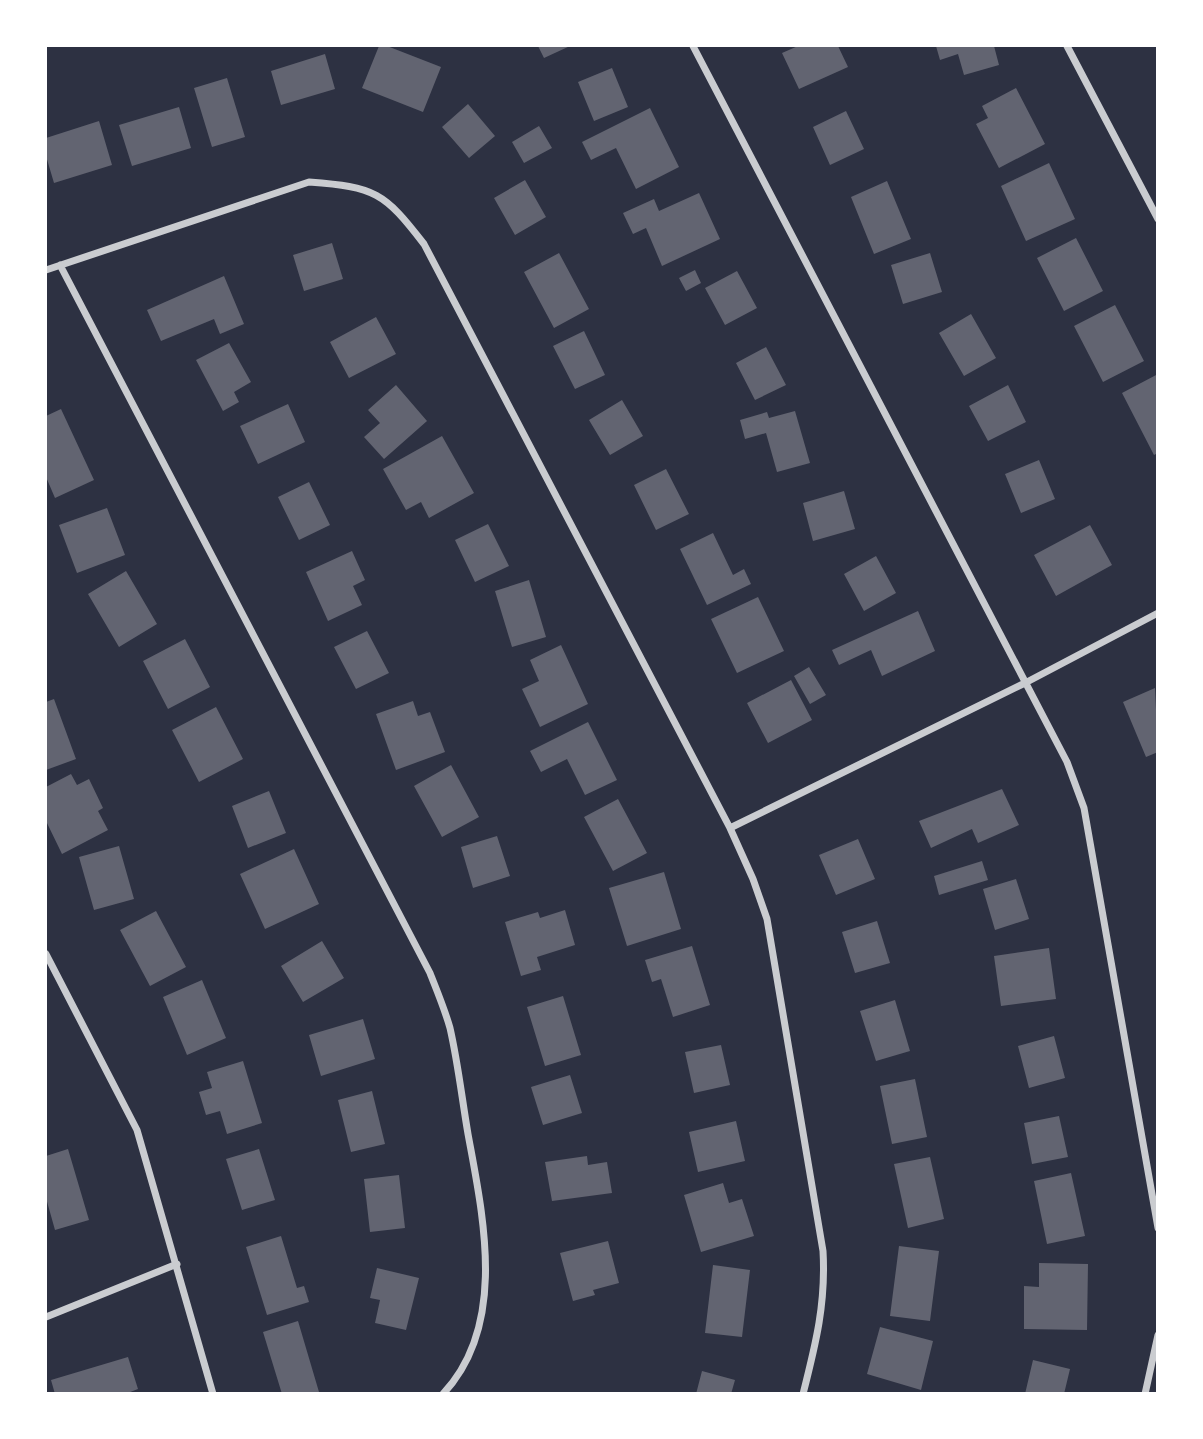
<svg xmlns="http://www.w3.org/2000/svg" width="1203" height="1439" viewBox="0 0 1203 1439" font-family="'Golos Text',sans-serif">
<rect width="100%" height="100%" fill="#2d3142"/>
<path fill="#626471" d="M 379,46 L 387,46 L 441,67 L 423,112 L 362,88 Z
M 538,46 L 570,46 L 544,58 Z
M 798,46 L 838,46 L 848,67 L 799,89 L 782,53 Z
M 936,46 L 994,46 L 999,65 L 964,75 L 958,54 L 940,60 Z
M 325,54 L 335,89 L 281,105 L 271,71 Z
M 612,68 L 628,107 L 594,121 L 578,82 Z
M 227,78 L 245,137 L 212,147 L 194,88 Z
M 1016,88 L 1045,144 L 999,168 L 976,124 L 988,118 L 982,106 Z
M 468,104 L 495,136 L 469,158 L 442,127 Z
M 179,107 L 191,148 L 132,166 L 119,125 Z
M 650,108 L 679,167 L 636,189 L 616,148 L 591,160 L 582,142 Z
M 846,111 L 864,149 L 830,165 L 813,127 Z
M 99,121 L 112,165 L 54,183 L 46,156 L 46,138 Z
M 539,126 L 552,148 L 524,163 L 512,142 Z
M 1049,163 L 1075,219 L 1026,241 L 1001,186 Z
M 525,180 L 546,217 L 515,235 L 494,198 Z
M 887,181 L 911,239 L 874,254 L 851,197 Z
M 699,193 L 720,239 L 662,266 L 646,228 L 633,234 L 623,213 L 654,199 L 659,211 Z
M 1076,238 L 1103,291 L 1064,311 L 1037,258 Z
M 332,243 L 343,279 L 304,291 L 293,255 Z
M 559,253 L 589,309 L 554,328 L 524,272 Z
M 930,253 L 942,292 L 903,304 L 891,265 Z
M 695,270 L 701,283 L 686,291 L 679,278 Z
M 737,271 L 757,308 L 725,325 L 705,288 Z
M 224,276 L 244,324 L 220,334 L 214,319 L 161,341 L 147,310 Z
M 1115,305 L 1144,361 L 1103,382 L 1074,326 Z
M 971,314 L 996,358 L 964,376 L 939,333 Z
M 376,317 L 396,354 L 349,378 L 330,342 Z
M 584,331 L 605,375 L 575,389 L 553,346 Z
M 229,343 L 251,382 L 234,392 L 239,402 L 223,411 L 196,360 Z
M 766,347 L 786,385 L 755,400 L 736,363 Z
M 1158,374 L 1158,453 L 1154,455 L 1122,393 Z
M 396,385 L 427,421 L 384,459 L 364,437 L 380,423 L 368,410 Z
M 1008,385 L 1026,422 L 988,441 L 969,406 Z
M 622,400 L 643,436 L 610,455 L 589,420 Z
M 288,404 L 305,442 L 258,464 L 240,426 Z
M 61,409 L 94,480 L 55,498 L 46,477 L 46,416 Z
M 795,411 L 810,463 L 777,472 L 766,433 L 745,439 L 740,420 L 767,412 L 769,418 Z
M 442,436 L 474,493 L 429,518 L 421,502 L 406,510 L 383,469 Z
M 1039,460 L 1055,499 L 1021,513 L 1005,474 Z
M 666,469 L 689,514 L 656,530 L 634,485 Z
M 309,482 L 330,525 L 299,540 L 278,497 Z
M 844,491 L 855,529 L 813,541 L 803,503 Z
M 107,508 L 125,555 L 77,573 L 59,525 Z
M 488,524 L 509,566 L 475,582 L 455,540 Z
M 1090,525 L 1112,565 L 1056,596 L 1034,555 Z
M 713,533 L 733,575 L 744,569 L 751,584 L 707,605 L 680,549 Z
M 352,551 L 365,580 L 353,586 L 362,605 L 328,621 L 306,572 Z
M 876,556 L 896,593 L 864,611 L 844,574 Z
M 126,571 L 157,624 L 119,647 L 88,594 Z
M 529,580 L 546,637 L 512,647 L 495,591 Z
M 758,597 L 784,651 L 737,673 L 711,619 Z
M 918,611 L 935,651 L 882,676 L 871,650 L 839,665 L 832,650 Z
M 367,631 L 389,673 L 356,689 L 334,647 Z
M 185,639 L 210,687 L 168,709 L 143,661 Z
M 561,645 L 588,704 L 540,727 L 522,689 L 539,681 L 530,660 Z
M 809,667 L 826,695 L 810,704 L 794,676 Z
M 791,680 L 812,720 L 768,743 L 747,703 Z
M 1155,688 L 1158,752 L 1146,757 L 1123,702 Z
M 54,699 L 76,759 L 46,770 L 46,702 Z
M 413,701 L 418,716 L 430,712 L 445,752 L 396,770 L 376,714 Z
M 216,707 L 243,759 L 199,782 L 172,730 Z
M 588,722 L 617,780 L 585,795 L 567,759 L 541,772 L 530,751 Z
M 451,765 L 479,817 L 442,837 L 414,786 Z
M 71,774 L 77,785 L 89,779 L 103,808 L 98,811 L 108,830 L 62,854 L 46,821 L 46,787 Z
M 1002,789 L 1019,825 L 978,843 L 972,829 L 931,848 L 919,821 Z
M 269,791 L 286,833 L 248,848 L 232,806 Z
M 618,799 L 647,853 L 613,871 L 584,817 Z
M 497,836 L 510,876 L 473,888 L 461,847 Z
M 858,839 L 875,879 L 836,895 L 819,855 Z
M 119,846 L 134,899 L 94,910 L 79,857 Z
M 294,849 L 319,904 L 265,929 L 240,874 Z
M 982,861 L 988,880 L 939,895 L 934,876 Z
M 664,872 L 681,929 L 627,946 L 609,888 Z
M 1016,879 L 1029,919 L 995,930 L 983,889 Z
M 565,910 L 575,945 L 537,957 L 541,970 L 521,976 L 505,922 L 538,912 L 540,918 Z
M 156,911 L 186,967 L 150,986 L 120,930 Z
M 877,921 L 890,963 L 855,973 L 842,932 Z
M 322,941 L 344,978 L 303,1002 L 281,966 Z
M 692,946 L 710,1005 L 673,1017 L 661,979 L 652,982 L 645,960 Z
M 1049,948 L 1056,999 L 1001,1006 L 994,956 Z
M 202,980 L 226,1038 L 187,1055 L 163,997 Z
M 563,996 L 581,1055 L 545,1066 L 527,1007 Z
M 895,1000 L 910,1051 L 876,1061 L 860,1011 Z
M 363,1019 L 375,1059 L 321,1076 L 309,1035 Z
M 1054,1036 L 1065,1078 L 1029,1088 L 1018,1046 Z
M 721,1045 L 730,1085 L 694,1093 L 685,1052 Z
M 243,1061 L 262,1123 L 227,1134 L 220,1111 L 206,1115 L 199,1092 L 212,1088 L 207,1072 Z
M 570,1075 L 582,1113 L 543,1125 L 531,1087 Z
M 915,1079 L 927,1137 L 892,1144 L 880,1086 Z
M 372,1091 L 385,1144 L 351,1152 L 338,1100 Z
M 1059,1116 L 1068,1157 L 1032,1164 L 1024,1123 Z
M 736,1121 L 745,1161 L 698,1172 L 689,1132 Z
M 68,1149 L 89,1220 L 55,1230 L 46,1198 L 46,1156 Z
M 259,1149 L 275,1200 L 242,1210 L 226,1159 Z
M 587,1156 L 588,1165 L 607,1162 L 612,1193 L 552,1201 L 545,1162 Z
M 930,1157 L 944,1219 L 908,1228 L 894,1164 Z
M 1071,1173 L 1085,1236 L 1047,1244 L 1034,1181 Z
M 399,1175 L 405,1228 L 370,1232 L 364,1179 Z
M 723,1183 L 729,1203 L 742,1199 L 754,1236 L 701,1252 L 684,1195 Z
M 281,1236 L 297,1288 L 304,1286 L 309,1302 L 267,1315 L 246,1247 Z
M 608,1241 L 619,1283 L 593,1290 L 595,1295 L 573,1301 L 560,1253 Z
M 899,1246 L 939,1251 L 930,1321 L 890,1316 Z
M 1039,1263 L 1088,1264 L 1087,1330 L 1024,1329 L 1024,1286 L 1039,1287 Z
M 713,1265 L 750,1270 L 742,1337 L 705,1333 Z
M 377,1268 L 419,1278 L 406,1330 L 375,1323 L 380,1300 L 370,1298 Z
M 298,1321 L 319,1392 L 282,1394 L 263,1332 Z
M 880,1327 L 933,1341 L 921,1390 L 867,1374 Z
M 128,1357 L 138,1389 L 125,1394 L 55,1394 L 51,1380 Z
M 1033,1360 L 1070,1369 L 1064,1394 L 1025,1394 Z
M 702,1371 L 735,1380 L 731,1394 L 696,1394 Z"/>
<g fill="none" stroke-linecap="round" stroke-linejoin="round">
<path stroke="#caccd0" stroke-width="7" d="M 693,46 L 1067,762 L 1084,808 L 1158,1228
M 1067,46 L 1158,219
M 60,265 L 430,973 C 437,991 445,1010 450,1028 C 458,1063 462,1099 468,1134 C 483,1216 508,1325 443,1394
M 46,270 L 309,182 C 375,187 384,192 424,244 L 730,828 L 753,879 L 767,919 L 823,1251 C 826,1303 816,1343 803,1394
M 730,828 L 1025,683 L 1158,613
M 46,954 L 137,1130 L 213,1394
M 46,1317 L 177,1264
M 1145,1394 L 1158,1335"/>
</g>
<rect width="1203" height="1439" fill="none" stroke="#ffffff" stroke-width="94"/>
</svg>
